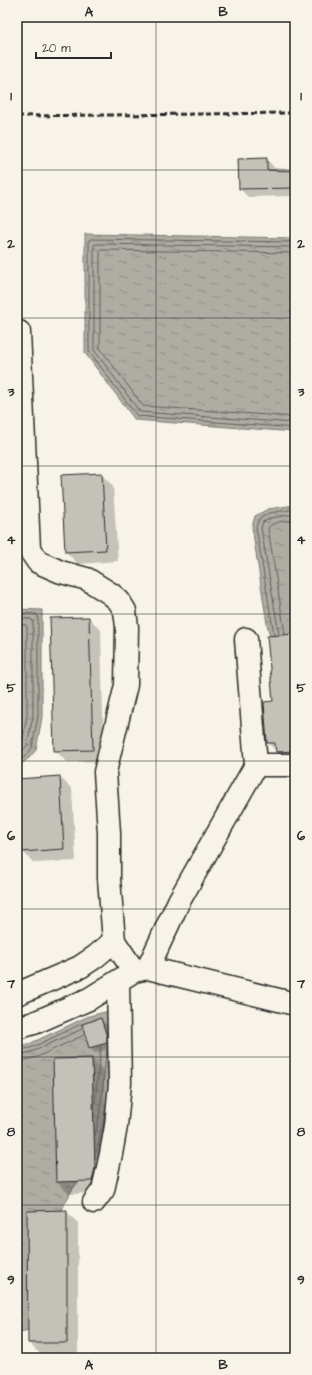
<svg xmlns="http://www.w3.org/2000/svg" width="312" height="1375" viewBox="0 0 312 1375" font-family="'Architects Daughter',sans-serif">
<defs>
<pattern id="water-ripples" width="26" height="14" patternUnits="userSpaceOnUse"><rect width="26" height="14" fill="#afaca4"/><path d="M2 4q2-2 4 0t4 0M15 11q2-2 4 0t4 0" fill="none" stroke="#8f8c86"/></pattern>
</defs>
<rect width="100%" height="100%" fill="#f7f3e8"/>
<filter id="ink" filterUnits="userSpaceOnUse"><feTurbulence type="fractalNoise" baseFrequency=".025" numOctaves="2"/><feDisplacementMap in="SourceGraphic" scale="8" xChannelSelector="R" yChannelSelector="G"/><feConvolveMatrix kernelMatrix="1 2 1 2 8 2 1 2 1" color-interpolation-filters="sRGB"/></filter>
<g filter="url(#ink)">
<path fill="url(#water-ripples)" stroke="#7a7874" d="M 85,234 L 295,238 L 295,432 L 135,420 L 85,353 Z
M 295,505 L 295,707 L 286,704 L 267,624 L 252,527 L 255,516 L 268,509 Z
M 17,609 L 42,610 L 42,717 L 36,750 L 29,758 L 17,767 Z
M 109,1011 L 109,1113 L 101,1152 L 72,1190 L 65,1203 L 58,1220 L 32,1329 L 17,1333 L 17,1047 L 31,1043 L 89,1016 Z"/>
<path fill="#0003" d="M 266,159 L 275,168 L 293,169 L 295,170 L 295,196 L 248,197 L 240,189 Z
M 101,474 L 113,486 L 118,561 L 78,564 L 66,552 Z
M 89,618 L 101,630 L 104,761 L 67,762 L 55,750 L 51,619 Z
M 295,635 L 295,763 L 288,763 L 268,743 L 274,702 Z
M 60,777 L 72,789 L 76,861 L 34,863 L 22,851 Z
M 101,1019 L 106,1024 L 111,1043 L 111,1048 L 95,1053 L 90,1048 Z
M 92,1059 L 104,1071 L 107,1180 L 104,1193 L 69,1194 L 57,1182 Z
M 66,1211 L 78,1223 L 78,1355 L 41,1355 L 29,1343 Z"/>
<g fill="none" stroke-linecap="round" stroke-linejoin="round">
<path stroke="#605f5b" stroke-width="1" d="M 295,242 L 90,239 L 89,240 L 89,351 L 137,416 L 295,428
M 295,247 L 95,244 L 94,245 L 94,350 L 140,412 L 295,423
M 295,253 L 101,250 L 100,252 L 100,348 L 143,406 L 295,417
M 17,613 L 36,614 L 38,616 L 38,716 L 32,748 L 27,755 L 17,762
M 17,618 L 31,619 L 33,621 L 33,716 L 27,746 L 17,756
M 17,624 L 26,625 L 27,627 L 27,715 L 22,743 L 17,748
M 279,634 L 261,528 L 263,522 L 271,518 L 295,514
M 285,634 L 268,528 C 273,521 286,521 295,520
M 274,635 L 256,527 L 259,519 L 269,513 L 295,509
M 17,1051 L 33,1047 L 81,1024
M 17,1056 L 34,1051 L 82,1029
M 17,1062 L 37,1057 L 84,1035
M 94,1111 L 101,1046
M 95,1136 L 100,1112 L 107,1049
M 96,1153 L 97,1150 L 105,1114"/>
</g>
<path fill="#c4c1b9" stroke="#2b2b2b" d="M 267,158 L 267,170 L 295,171 L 295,188 L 239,189 L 238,159 Z
M 102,473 L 106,550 L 65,552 L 61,475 Z
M 89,617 L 93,750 L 54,751 L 50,618 Z
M 295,634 L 295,751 L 276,752 L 275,743 L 267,743 L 264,702 L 273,701 L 267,636 Z
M 60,776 L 64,849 L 21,852 L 17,779 Z
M 101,1018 L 107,1037 L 107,1043 L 89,1048 L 82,1024 Z
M 92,1058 L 95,1168 L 92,1181 L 56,1182 L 53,1059 Z
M 67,1210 L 67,1343 L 28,1343 L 27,1211 Z"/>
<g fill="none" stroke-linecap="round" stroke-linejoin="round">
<defs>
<path id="street" d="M 19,332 L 29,549 L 38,562 L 61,572 L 87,579 L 111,594 L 119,601 L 125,611 L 127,627 L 126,685 L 105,772 L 109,833 L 109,879 L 114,941 L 134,971
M 256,765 L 295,765
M 148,968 L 179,901 L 256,765 L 246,639
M 17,994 L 80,967 L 95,957 L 114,941
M 17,1028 L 34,1023 L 89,999 L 134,971 L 148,968 L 295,1004
M 94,1202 L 103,1190 L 111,1154 L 116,1126 L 120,1083 L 118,982"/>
</defs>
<use href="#street" stroke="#2b2b2b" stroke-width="25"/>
<use href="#street" stroke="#f7f3e8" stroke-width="22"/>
<path stroke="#2b2b2b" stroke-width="3" stroke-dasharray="6 3" stroke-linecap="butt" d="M 17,116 L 295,113"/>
</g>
</g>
<path fill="none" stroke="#2b2b2b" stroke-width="1" stroke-opacity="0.55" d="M 156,17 L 156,1358M 17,170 L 295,170M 17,318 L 295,318M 17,466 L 295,466M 17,614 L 295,614M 17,761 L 295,761M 17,909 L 295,909M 17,1057 L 295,1057M 17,1205 L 295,1205"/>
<rect width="312" height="1375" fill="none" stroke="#f7f3e8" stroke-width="44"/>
<path d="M36 52v6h75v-6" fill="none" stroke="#2b2b2b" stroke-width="2"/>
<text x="42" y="52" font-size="12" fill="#2b2b2b" stroke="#f7f3e8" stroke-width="3" paint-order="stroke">20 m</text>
<rect x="22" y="22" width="268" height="1331" fill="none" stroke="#2b2b2b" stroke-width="1.5"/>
<g font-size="13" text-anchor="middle" font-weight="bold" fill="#2b2b2b">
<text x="89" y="16">A</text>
<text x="223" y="16">B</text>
<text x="11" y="100">1</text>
<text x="301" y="100">1</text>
<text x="11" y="248">2</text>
<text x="301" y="248">2</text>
<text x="11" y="396">3</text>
<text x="301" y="396">3</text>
<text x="11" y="544">4</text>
<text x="301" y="544">4</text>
<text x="11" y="692">5</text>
<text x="301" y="692">5</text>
<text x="11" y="840">6</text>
<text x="301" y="840">6</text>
<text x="11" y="988">7</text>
<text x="301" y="988">7</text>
<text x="11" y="1136">8</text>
<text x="301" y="1136">8</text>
<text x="11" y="1284">9</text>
<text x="301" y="1284">9</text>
<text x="89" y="1369">A</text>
<text x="223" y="1369">B</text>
</g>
</svg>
